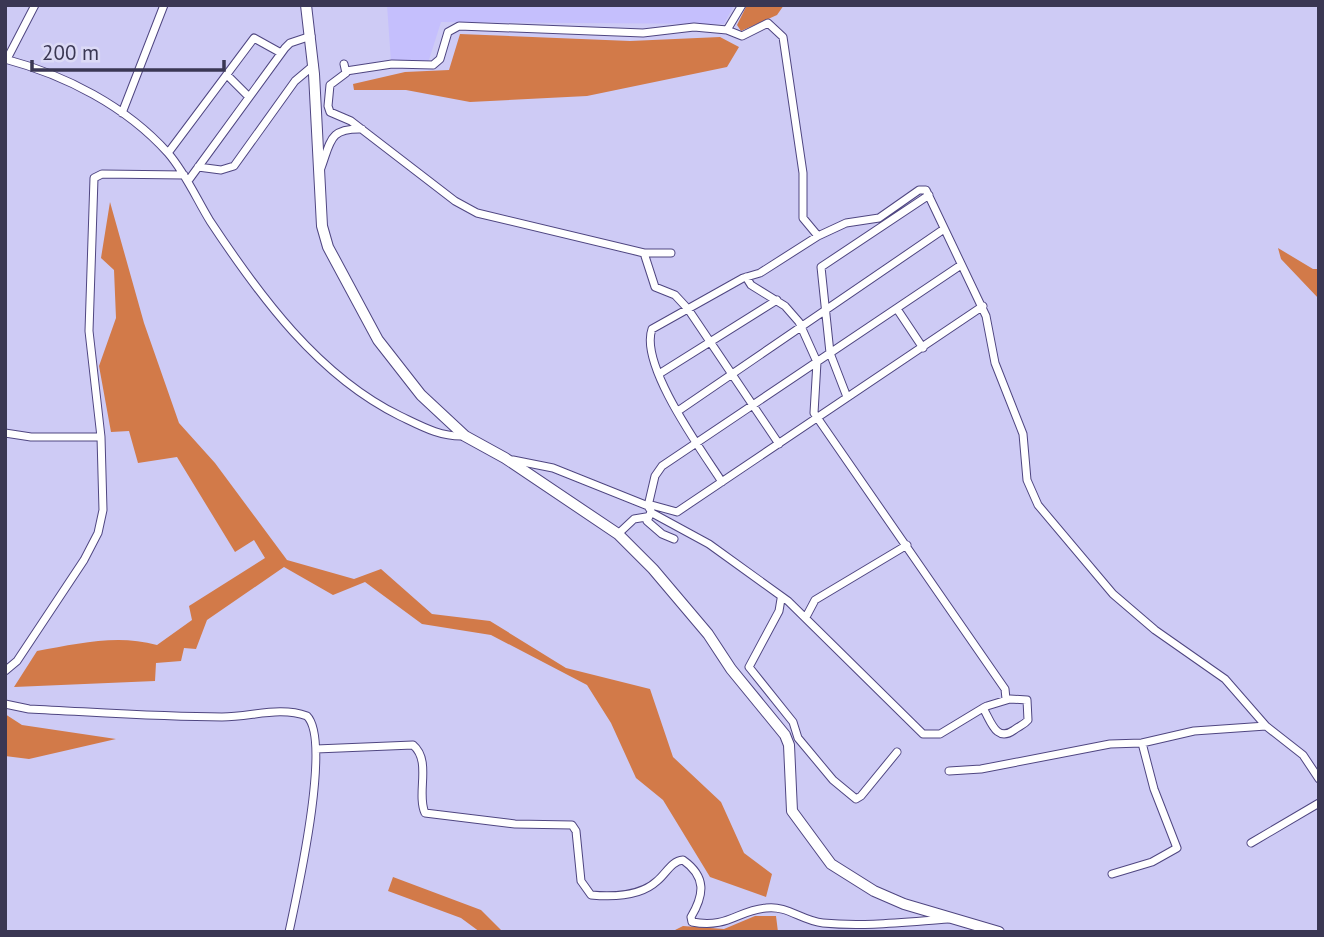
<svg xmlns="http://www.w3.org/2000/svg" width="1324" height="937" viewBox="0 0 1324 937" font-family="'PT Sans',sans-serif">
<rect width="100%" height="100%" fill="#cecbf5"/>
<path fill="#c5bffd" d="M 387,5 L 734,5 L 724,24 L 441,22 L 428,63 L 391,62 Z"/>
<path fill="#d27a49" d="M 747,5 L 784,5 L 777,15 L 741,31 L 737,25 Z
M 460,34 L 630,41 L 720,37 L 739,47 L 727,67 L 587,96 L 470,102 L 406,90 L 354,90 L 353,84 L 405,72 L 449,70 Z
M 110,202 L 144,323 L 179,423 L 215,463 L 287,560 L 354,579 L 381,569 L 432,614 L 490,621 L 566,668 L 650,689 L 673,757 L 721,802 L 744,853 L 772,874 L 766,897 L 710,877 L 663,800 L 636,778 L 611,723 L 587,685 L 491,635 L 422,624 L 365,582 L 333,595 L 284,567 L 207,620 L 196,649 L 184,648 L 181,661 L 156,663 L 155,681 L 14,687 L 37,651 C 78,644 116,634 157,645 L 192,620 L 189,606 L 265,558 L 254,540 L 235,552 L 177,457 L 138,463 L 129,431 L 111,432 L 99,366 L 116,318 L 114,270 L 101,258 Z
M 1278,248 L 1313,269 L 1319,269 L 1319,299 L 1281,259 Z
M 5,714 L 22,725 L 116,739 L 29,759 L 5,756 Z
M 393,877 L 481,910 L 503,932 L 480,932 L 461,918 L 388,891 Z
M 755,916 L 776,916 L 778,932 L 671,932 L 683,926 L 724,929 Z"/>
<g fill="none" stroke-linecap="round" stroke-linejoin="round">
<defs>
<path id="minor" d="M 727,30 L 742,36 L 768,23 L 783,37 L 803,173 L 803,218 L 818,236
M 5,59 C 65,75 126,106 168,153 C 186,174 196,198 210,221 C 259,295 318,376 400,416 C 421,426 440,437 464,436
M 7,59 L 35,5
M 344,64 L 346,73 L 330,85 L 328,106 L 330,112 L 351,121 L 455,201 L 477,213 L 644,253 L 671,253
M 346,71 L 392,64 L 433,65 L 440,59 L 448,32 L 459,26 L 643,33 L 694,27 L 727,30 L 742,5
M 227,75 L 249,97
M 122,113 L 164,5
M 168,153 L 254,38 L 281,53
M 198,167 L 221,170 L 234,166 L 295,81 L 314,65
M 321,168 C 331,141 329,128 362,129
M 188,181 L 285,48 L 290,43 L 311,36
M 644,253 L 655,287 L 675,295 L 688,309 L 779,444
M 961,265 L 662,466 L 655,476 L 648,506 L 652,513 L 709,544 L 788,601 L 923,734 L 940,734 L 983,708 L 987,706 L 1010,699 L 1027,700 L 1028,720 C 1024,725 1019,726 1014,730 C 996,743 991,721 983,708
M 746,277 L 751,285 L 785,306 L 799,322 L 817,362 L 814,413 L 1005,689 L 1006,699
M 897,309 L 923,348
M 659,374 L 777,300
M 847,397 L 830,353 L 821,267 L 929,195
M 678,411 L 944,229
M 5,433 L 31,437 L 101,437
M 513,460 L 553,468 L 648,506
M 722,482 C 702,451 639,365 652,329 L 743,278 L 760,273 L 818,236 L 846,223 L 879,218 L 919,190 L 926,190 L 986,316 L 995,363 L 1023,434 L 1027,480 L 1038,505 L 1113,594 L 1155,630 L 1225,679 L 1266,726
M 648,504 L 677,512 L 983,306
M 651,512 L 647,521 L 662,534 L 674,539
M 618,534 L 634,519 L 646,517
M 781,599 L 779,611 L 749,667 L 793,722 L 798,738 L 833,780 L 856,799 L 861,796 L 897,752
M 806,617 L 815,600 L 907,545
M 5,671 L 17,661 L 84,560 L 98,533 L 103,510 L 101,437 L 89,331 L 94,178 L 102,174 L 184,175
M 5,704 L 29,709 C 93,712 158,717 222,717 C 252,717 279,706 307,716 C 332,741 297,894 289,932
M 316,749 L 413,745 C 432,761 416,793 425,813 L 515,824 L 572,825 L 576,831 L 581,881 L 591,895 C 612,897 641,896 657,881 C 666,874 671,861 683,860 C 707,877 704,895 691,917 L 692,922 C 728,929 738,910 766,908 C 787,905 802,921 823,923 C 864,927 906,922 948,919
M 949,771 L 981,769 L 1110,744 L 1142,743 L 1194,731 L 1266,726 L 1303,755 L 1319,779
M 1251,843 L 1319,803
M 1112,874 L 1152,862 L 1177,848 L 1154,789 L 1142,743"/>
<path id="primary" d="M 306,5 L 314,74 L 322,226 L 328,247 L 378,340 L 421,395 L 465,436 L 505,458 L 618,534 L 653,569 L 708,634 L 731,669 L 785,735 L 789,745 L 792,811 L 831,864 L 874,891 L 904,904 L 999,932"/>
</defs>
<use href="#minor" stroke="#4f4681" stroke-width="9"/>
<use href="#primary" stroke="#4f4681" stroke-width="12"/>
<use href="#minor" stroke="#fff" stroke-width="7"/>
<use href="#primary" stroke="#fff" stroke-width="10"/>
</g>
<rect width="1324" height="937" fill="none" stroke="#3a3753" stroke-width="14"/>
<path d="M32 60v10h192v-10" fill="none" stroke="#3a3753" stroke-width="3.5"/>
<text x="42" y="60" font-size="21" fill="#3a3753" stroke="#dcdaf6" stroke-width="5" paint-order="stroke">200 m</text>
</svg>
